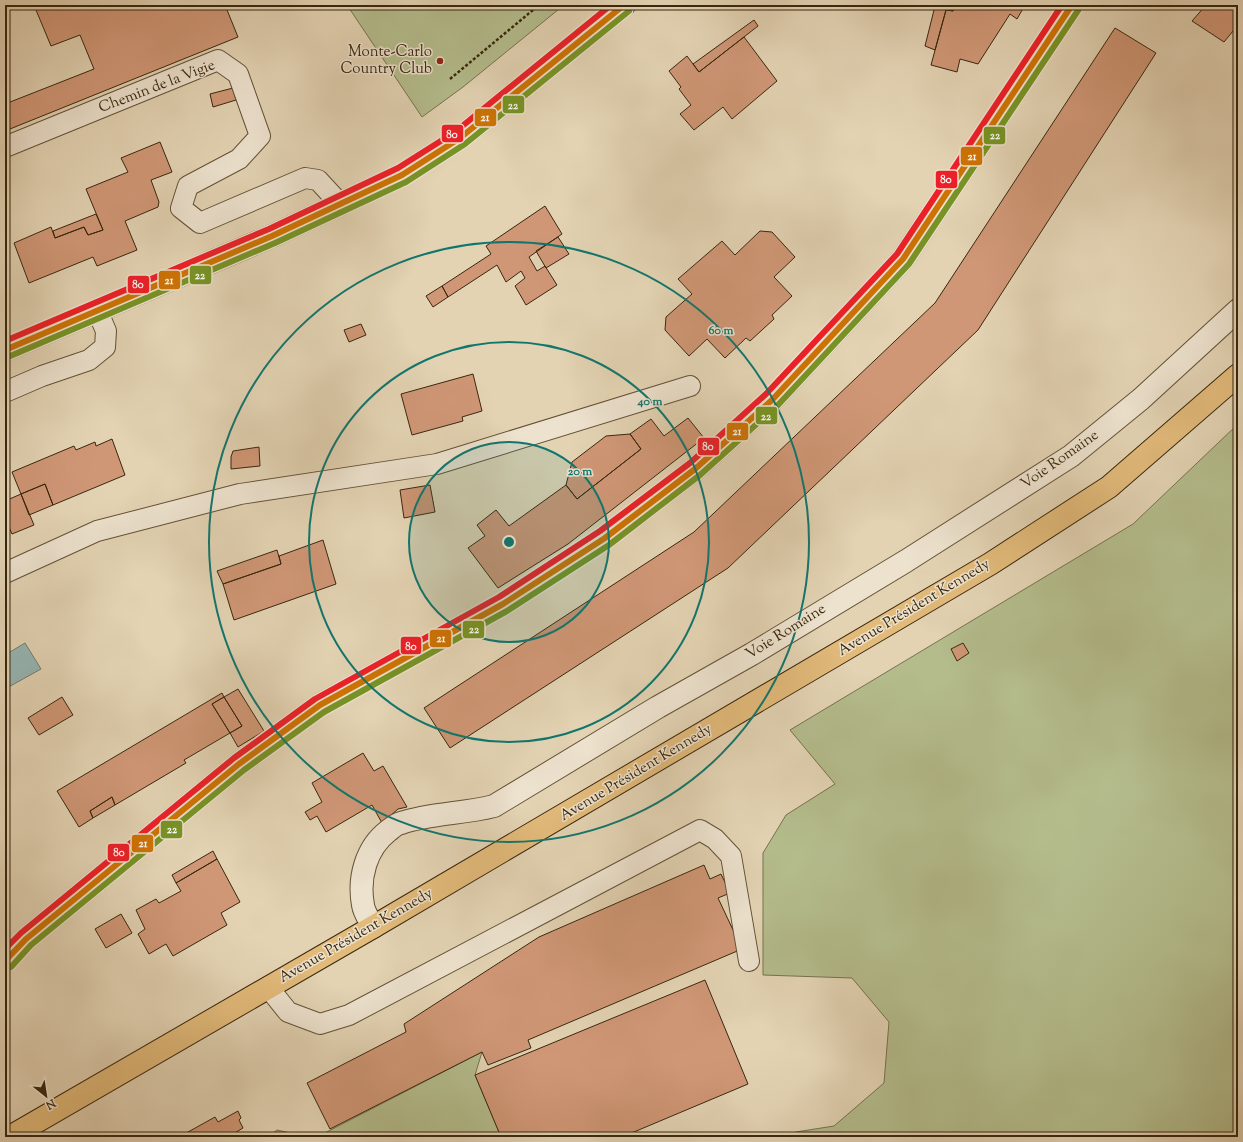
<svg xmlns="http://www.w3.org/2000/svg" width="1243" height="1142" viewBox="0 0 1243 1142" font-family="'Sorts Mill Goudy',serif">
<rect width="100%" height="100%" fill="#e3d3b3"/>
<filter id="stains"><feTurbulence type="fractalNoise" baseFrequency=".005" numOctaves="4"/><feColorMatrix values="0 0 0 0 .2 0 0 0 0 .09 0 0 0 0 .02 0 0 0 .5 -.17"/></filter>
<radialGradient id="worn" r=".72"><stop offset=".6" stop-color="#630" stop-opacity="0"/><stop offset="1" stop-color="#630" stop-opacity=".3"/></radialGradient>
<path fill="#b4bc8c" stroke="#76724d" d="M 347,5 L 564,5 L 463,87 L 422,117 Z
M 1238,424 L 1238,1137 L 788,1137 L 796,1132 L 834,1126 L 884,1083 L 889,1022 L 852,978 L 763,975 L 763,853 L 786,815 L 835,784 L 790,730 L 1133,524 Z
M 482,1052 L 475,1075 L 501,1137 L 317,1137 Z
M 277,1130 L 308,1137 L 268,1137 Z"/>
<path fill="#97b6b4" stroke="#717d72" d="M 25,643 L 41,669 L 5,689 L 5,655 Z"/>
<path fill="#d09776" stroke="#38270e" d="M 49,5 L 225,5 L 238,37 L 5,131 L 5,104 L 94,69 L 80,35 L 51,46 L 36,10 Z
M 942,5 L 957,5 L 953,11 L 943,9 Z
M 957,5 L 1025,5 L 1017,19 L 1010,14 L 978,64 L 960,59 L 957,72 L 931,65 L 946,10 L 953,11 Z
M 1206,5 L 1238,5 L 1238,25 L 1224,42 L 1192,21 Z
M 935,6 L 946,10 L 935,50 L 925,46 Z
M 754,20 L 758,26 L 699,72 L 693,64 Z
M 1115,28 L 1156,53 L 978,330 L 728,568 L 450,748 L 424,708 L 694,532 L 935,303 Z
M 744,37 L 777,81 L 732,119 L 723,107 L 694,130 L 680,114 L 691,105 L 679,89 L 681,87 L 669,71 L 687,56 L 699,72 Z
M 233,88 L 236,100 L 213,107 L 210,94 Z
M 160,142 L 172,172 L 151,180 L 159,202 L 158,207 L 125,221 L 137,250 L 97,266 L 93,257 L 29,283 L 14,243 L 51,227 L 55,238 L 84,227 L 88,235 L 103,230 L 86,189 L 128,172 L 121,158 Z
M 545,206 L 562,234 L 529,257 L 537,271 L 545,266 L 557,285 L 526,305 L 515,286 L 525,278 L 521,271 L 506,282 L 497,265 L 448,297 L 442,286 L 491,254 L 486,246 Z
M 96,214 L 103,230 L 88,235 L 84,227 L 55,238 L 53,231 Z
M 760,231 L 772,232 L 795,257 L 774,277 L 792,296 L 772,315 L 774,319 L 750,341 L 746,338 L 725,358 L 707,339 L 689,356 L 665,330 L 666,317 L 692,294 L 678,279 L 722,241 L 735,255 Z
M 558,237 L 569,254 L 546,268 L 536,251 Z
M 442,286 L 448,297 L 433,307 L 426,296 Z
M 361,324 L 366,335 L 349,342 L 344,330 Z
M 473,374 L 482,411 L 462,417 L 463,421 L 412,435 L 401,394 Z
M 688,418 L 704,438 L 568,544 L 498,588 L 468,548 L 485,536 L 477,525 L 496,510 L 509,526 L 566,485 L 577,499 L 641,449 L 630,434 L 651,419 L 664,436 Z
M 630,434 L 641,449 L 577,499 L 566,485 L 572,462 L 606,436 Z
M 112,439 L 125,475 L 53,505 L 45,484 L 21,494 L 12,472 L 74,446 L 76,450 L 95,442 L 96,446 Z
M 259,447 L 260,466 L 231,469 L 231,457 L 233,451 Z
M 45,484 L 53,505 L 29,515 L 21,494 Z
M 430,485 L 435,512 L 404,518 L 400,490 Z
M 21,494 L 34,525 L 12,534 L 5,518 L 5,501 Z
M 323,540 L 336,584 L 234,620 L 223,584 L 281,564 L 279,556 Z
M 277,550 L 281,564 L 223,584 L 217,571 Z
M 963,643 L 969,653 L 957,661 L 951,649 Z
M 238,689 L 264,731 L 238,747 L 230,733 L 242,726 L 224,697 Z
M 222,693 L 224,697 L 212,704 L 230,733 L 184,760 L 186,763 L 115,805 L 112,797 L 90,811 L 93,818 L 79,827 L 57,791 Z
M 62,697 L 73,715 L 39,735 L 28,718 Z
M 224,697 L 242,726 L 230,733 L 212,704 Z
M 363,753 L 374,771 L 383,766 L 407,807 L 398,809 L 382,823 L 372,805 L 326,832 L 317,816 L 310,820 L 305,812 L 322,802 L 312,783 Z
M 112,797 L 115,805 L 93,818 L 90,811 Z
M 213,851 L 217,859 L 176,883 L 172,875 Z
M 217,859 L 240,902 L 221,913 L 227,925 L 173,956 L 166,944 L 149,954 L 138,934 L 145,929 L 136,910 L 156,899 L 159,903 L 181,891 L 176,883 Z
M 704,865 L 710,879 L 721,874 L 730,893 L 718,898 L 742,949 L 528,1040 L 531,1048 L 488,1065 L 482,1052 L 330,1129 L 307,1083 L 406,1032 L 404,1024 L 539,937 Z
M 121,914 L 132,933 L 106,948 L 95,929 Z
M 705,980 L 748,1084 L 622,1137 L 501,1137 L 475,1075 Z
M 238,1111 L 241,1118 L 239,1120 L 243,1128 L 228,1137 L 179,1137 L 215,1117 L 218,1122 Z"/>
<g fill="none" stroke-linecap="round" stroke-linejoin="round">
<defs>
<path id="lane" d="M 5,147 L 218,60 L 238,74 L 260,136 L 239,159 L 188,186 L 181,208 L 200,223 L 305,178 L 318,180 L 341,205
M 5,392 L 42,376 L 89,360 L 105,347 L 106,331 L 97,310
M 5,573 L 97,531 L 240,494 L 437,464 L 690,386
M 268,987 L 288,1012 L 320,1024 L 349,1015 L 700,830 L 715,839 L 731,856 L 749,961"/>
<path id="street" d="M 373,927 C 370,920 364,913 363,905 C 358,878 366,848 388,831 C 392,828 396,824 401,823 C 431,813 463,814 494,806 L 658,707 L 752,654 L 906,561 L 1071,456 L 1141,399 L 1238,310"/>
<path id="secondary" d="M 5,961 L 26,939 L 239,764 L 320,705 L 503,604 L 605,538 L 695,469 L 772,400 L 903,259 L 1072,5"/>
<path id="primary" d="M 5,350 L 272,236 L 402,175 L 460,138 L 624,5
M 10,1137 L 373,927 L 990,564 L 1109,487 L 1238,375"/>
</defs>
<use href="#lane" stroke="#635237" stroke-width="22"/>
<use href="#street" stroke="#635237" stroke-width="24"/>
<use href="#secondary" stroke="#38270e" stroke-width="24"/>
<use href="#primary" stroke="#38270e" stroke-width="24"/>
<path stroke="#38270e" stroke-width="2.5" stroke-dasharray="3 2" stroke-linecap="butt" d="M 450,79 L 539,5"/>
<use href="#lane" stroke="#ede2ce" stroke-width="20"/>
<use href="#street" stroke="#ede2ce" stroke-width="22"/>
<use href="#secondary" stroke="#ede2ce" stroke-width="22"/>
<use href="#primary" stroke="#e2ba7a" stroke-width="22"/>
<defs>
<path id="bus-1" d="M 5,350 L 272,236 L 402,175 L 460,138 L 624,5
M 5,961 L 26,939 L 239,764 L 320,705 L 503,604 L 605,538 L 695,469 L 772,400 L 903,259 L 1072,5"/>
<path id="bus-2" d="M 8,357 L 275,243 L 406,182 L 465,144 L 629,11
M 11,967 L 31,945 L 244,770 L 324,712 L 507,611 L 609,545 L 700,475 L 778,405 L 909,264 L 1079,9"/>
<path id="bus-3" d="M 5,341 L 269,229 L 398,168 L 455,132 L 611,5
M 5,949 L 21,933 L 234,758 L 315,699 L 499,597 L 600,531 L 690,463 L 766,394 L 897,254 L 1062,5"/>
</defs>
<use href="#bus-1" stroke="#ede2ce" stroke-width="9"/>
<use href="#bus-2" stroke="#ede2ce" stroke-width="9"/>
<use href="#bus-3" stroke="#ede2ce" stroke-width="9"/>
<use href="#bus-1" stroke="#cd7304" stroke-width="6"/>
<use href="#bus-2" stroke="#789325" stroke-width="6"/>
<use href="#bus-3" stroke="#ed2028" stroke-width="6"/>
</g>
<circle cx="509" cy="542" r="100" fill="#0f766e" fill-opacity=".12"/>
<g fill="none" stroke="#0f766e" stroke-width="2">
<circle cx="509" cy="542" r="100"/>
<circle cx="509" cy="542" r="200"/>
<circle cx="509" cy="542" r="300"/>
</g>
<circle fill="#8f2418" stroke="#ede2ce" stroke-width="1.5" cx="440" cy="61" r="4"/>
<g text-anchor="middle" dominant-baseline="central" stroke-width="3" stroke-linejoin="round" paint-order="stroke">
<g font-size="15" fill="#38270e" stroke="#ede2ce" text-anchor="end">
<text x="432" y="52">Monte-Carlo<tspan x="432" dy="17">Country Club</tspan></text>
</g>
<g font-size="15" fill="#38270e" stroke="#ede2ce">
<text transform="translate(157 87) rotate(-21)">Chemin de la Vigie</text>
<text transform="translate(1060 460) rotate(-35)">Voie Romaine</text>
<text transform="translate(914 608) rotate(-31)">Avenue Président Kennedy</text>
<text transform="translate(786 632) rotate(-32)">Voie Romaine</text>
<text transform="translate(636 773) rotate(-31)">Avenue Président Kennedy</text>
<text transform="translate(356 936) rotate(-30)">Avenue Président Kennedy</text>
</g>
</g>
<circle cx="509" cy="542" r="6" fill="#0f766e" stroke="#ede2ce" stroke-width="2"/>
<g font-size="12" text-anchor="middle" font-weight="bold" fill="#0f766e" stroke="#ede2ce" stroke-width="3" stroke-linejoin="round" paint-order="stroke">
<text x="721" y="334">60 m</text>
<text x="650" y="405">40 m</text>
<text x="580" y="475">20 m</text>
</g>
<g stroke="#ede2ce" stroke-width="1.5">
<rect x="502" y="95" width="23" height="19" rx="4" fill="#789325"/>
<rect x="474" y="108" width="23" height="19" rx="4" fill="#cd7304"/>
<rect x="441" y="124" width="23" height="19" rx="4" fill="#ed2028"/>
<rect x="983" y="126" width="23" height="19" rx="4" fill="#789325"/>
<rect x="960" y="146" width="23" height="20" rx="4" fill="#cd7304"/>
<rect x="935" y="170" width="23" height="19" rx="4" fill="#ed2028"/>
<rect x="189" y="265" width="23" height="20" rx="4" fill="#789325"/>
<rect x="158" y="270" width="23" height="20" rx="4" fill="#cd7304"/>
<rect x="127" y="275" width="23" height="19" rx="4" fill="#ed2028"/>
<rect x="755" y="406" width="23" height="19" rx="4" fill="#789325"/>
<rect x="726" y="422" width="23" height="19" rx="4" fill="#cd7304"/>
<rect x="697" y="437" width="23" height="19" rx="4" fill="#ed2028"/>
<rect x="462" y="620" width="23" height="19" rx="4" fill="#789325"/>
<rect x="429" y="629" width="23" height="19" rx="4" fill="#cd7304"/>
<rect x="400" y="636" width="22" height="19" rx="4" fill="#ed2028"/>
<rect x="160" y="820" width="23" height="19" rx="4" fill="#789325"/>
<rect x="131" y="834" width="23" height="19" rx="4" fill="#cd7304"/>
<rect x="107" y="843" width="23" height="19" rx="4" fill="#ed2028"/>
</g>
<g font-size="11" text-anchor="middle" font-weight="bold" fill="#fff">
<text x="513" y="109">22</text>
<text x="485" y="121">21</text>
<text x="452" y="138">80</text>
<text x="995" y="139">22</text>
<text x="972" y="160">21</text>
<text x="946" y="183">80</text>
<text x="200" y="279">22</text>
<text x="169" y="284">21</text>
<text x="138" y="288">80</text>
<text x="766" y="420">22</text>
<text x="737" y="435">21</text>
<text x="708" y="450">80</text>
<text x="474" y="633">22</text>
<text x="441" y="642">21</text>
<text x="411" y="650">80</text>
<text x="172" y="833">22</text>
<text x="143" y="847">21</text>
<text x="119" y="856">80</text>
</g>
<rect width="1243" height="1142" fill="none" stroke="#e3d3b3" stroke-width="20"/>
<rect x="6" y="6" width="1231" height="1130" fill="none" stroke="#38270e" stroke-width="2"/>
<rect x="10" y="10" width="1223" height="1122" fill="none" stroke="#38270e"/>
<g transform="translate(46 1096) rotate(150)" stroke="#ede2ce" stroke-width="3" paint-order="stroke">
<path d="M0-3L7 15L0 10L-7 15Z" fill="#38270e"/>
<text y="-6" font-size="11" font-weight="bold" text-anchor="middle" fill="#38270e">N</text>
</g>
<rect width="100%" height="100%" filter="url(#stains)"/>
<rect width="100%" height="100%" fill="url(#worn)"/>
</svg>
